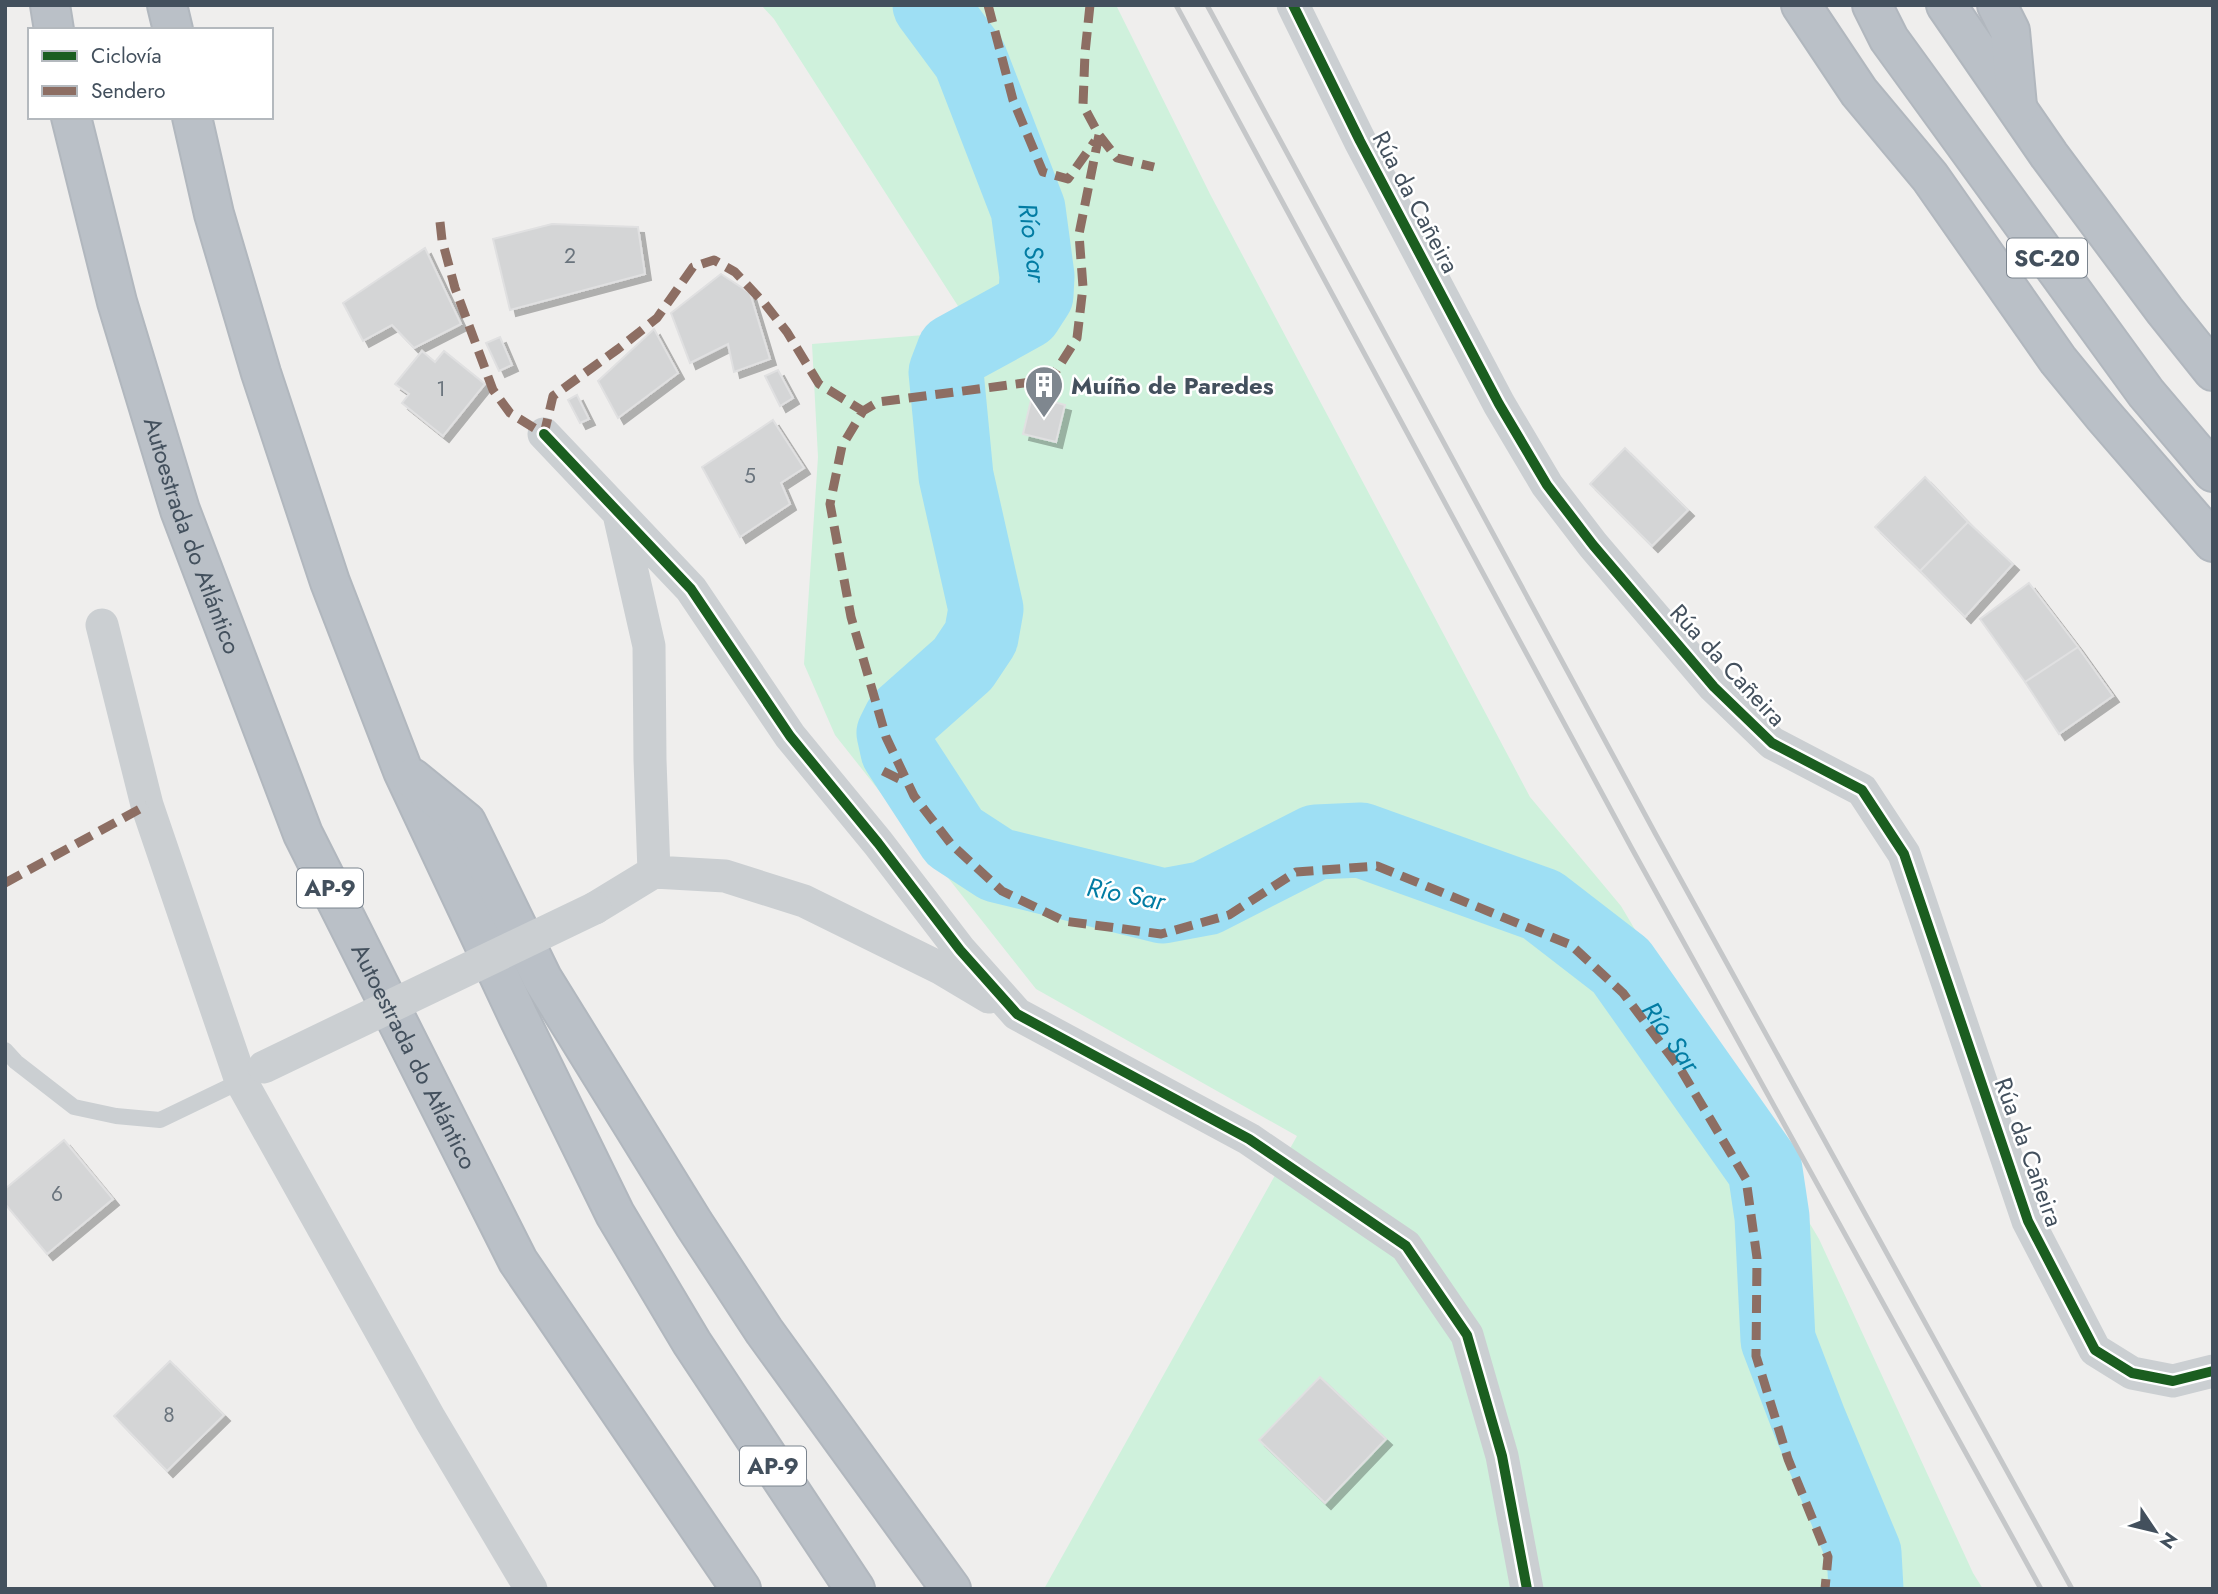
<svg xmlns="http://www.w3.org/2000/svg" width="2218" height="1594" viewBox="0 0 2218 1594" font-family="Jost,sans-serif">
<defs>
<filter id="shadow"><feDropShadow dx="6" dy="6" stdDeviation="0" flood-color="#0004"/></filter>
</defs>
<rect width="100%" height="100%" fill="#efeeed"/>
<path fill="#cff1dc" d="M 761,5 L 1116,5 L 1210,194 L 1530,797 L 1621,906 L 1819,1239 L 1973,1573 L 1983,1589 L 1044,1589 L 1297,1136 L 1036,989 L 835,735 L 804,664 L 818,457 L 812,344 L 974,331 L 774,19 Z"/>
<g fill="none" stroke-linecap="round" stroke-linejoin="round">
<path stroke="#9edff4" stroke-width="75" id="s1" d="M 930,5 L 970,59 L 1028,209 L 1037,276 L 1036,295 L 1025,312 L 954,351 L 946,372 L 956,476 L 986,609 L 981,637 L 963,664 L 901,719 L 894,733 L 898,751 L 954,837 L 997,865 L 1163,906 L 1206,898 L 1316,842 L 1361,840 L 1542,905 L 1621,966 L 1765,1170 L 1772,1217 L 1778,1340 L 1809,1421 L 1864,1553 L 1866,1589"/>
</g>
<path fill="#d4d5d6" stroke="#e0e0e1" stroke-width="2" filter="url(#shadow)" d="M 552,224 L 638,227 L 645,274 L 510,310 L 493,239 Z
M 425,248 L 461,324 L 414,348 L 392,325 L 363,341 L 343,303 Z
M 721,274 L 750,293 L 770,359 L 734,372 L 728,344 L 690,363 L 671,313 Z
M 654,329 L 678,373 L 618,418 L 598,381 Z
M 500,337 L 512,365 L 499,371 L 486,343 Z
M 422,351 L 435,362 L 444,351 L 485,384 L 443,436 L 402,403 L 409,394 L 395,384 Z
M 778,370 L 793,398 L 780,406 L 765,376 Z
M 577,395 L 589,419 L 580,423 L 568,400 Z
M 1032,396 L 1065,405 L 1056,442 L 1023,434 Z
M 773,420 L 804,468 L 781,483 L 790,504 L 740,537 L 702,467 Z
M 1625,448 L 1688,510 L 1652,546 L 1590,484 Z
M 1925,477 L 1968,522 L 1920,571 L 1875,527 Z
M 1968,522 L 2013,564 L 1965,617 L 1920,571 Z
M 2029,583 L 2078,647 L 2025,682 L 1980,619 Z
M 2078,647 L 2113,696 L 2059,734 L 2025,682 Z
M 64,1140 L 113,1199 L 47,1254 L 5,1204 L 5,1189 Z
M 170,1361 L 224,1415 L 167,1471 L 114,1416 Z
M 1320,1377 L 1386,1439 L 1325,1503 L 1259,1440 Z"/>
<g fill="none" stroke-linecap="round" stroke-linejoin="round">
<defs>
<g id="highway">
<path d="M 50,5 L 54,30"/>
<path d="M 167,5 L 173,30"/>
<path d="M 1801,5 L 1859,92 L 1930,177 L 2058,360 L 2103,415 L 2213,542"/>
<path d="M 1872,5 L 1889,39 L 2146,393 L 2213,472"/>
<path d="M 1946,5 L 2049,155 L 2165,311 L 2213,371"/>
<path d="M 1997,5 L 2010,31 L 2017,106"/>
<path id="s2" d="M 71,117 L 117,302 L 180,510 L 303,834 L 518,1261 L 741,1589"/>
<path d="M 192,117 L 214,214 L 261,373 L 330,582 L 403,771 L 518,1016 L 615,1214 L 692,1343 L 855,1589"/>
<path d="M 412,778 L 466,822 L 542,978 L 694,1224 L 764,1331 L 951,1589"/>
</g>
</defs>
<use href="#highway" stroke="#b1b7be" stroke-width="42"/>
<path stroke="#cbcfd2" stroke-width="16" d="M 5,1050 L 16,1062 L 74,1107 L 116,1116 L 160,1120 L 241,1081"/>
<path stroke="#cbcfd2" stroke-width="33" d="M 1293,5 L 1360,141 L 1499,404 L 1547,485 L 1593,545 L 1714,687 L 1772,743 L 1862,790 L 1904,854 L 2028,1221 L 2095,1350 L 2132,1373 L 2173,1381 L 2213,1371
M 544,434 L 691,589 L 790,736 L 878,843 L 960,950 L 1017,1014 L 1249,1139 L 1406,1246 L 1467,1335 L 1502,1456 L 1527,1589
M 619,514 L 649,646 L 650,760 L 654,872
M 102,625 L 147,805 L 241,1081 L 430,1419 L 531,1589
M 595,908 L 654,872 L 725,876 L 804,901 L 942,969 L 989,997"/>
<use href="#highway" stroke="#bac0c7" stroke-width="38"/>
<path stroke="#c5c7c9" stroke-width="5" d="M 1176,5 L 1631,847 L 2041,1589
M 1207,5 L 1655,833 L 2072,1589"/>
<path stroke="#cbcfd2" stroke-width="33" d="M 264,1067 L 595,908"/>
<path stroke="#8d6e63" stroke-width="9" stroke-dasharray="18 9" stroke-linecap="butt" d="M 988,5 L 1013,100 L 1043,172 L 1068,179 L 1095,141
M 1090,5 L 1085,53 L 1083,105 L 1099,135 L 1117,158 L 1154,167
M 1099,135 L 1079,234 L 1083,287 L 1077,338 L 1056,371 L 1040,381 L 878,402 L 863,411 L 842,446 L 830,504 L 851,617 L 886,737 L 914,796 L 951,844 L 1002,891 L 1064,921 L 1161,934 L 1229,915 L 1296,872 L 1377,866 L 1571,945 L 1623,993 L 1681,1070 L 1746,1179 L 1757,1258 L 1756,1356 L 1788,1459 L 1828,1557 L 1825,1589
M 440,222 L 442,240 L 455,288 L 493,390 L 510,413 L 544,434 L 553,396 L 618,349 L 657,318 L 693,267 L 714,260 L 735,272 L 765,304 L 787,332 L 819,384 L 863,411
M 883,771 L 907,783
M 5,883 L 147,805"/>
<defs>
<path id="cycleway" d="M 1293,5 L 1360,141 L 1499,404 L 1547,485 L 1593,545 L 1714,687 L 1772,743 L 1862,790 L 1904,854 L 2028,1221 L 2095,1350 L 2132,1373 L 2173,1381 L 2213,1371
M 544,434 L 691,589 L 790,736 L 878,843 L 960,950 L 1017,1014 L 1249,1139 L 1406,1246 L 1467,1335 L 1502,1456 L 1527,1589"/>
</defs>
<use href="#cycleway" stroke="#fff" stroke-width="15"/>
<use href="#cycleway" stroke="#1b5e20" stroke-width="10"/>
</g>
<defs>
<symbol id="building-pin" viewBox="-11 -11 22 30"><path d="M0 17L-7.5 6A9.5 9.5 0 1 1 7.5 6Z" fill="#7f878f" stroke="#fff"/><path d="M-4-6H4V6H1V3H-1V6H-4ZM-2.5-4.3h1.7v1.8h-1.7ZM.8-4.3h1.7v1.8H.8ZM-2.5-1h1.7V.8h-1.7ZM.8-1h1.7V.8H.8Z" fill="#fff"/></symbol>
</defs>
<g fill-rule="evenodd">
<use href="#building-pin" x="1022" y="363" width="44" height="60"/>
</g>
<g text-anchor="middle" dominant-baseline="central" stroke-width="5" stroke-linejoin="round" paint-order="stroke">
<g font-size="21" fill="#6a747d">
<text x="570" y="256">2</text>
<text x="441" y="389">1</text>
<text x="750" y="476">5</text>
<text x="57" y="1194">6</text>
<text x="169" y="1415">8</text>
</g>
<g fill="#fff" stroke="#7b848e" stroke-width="2">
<rect x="2007" y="238.5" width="80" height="39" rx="5"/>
<rect x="297" y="868.5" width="66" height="39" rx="5"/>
<rect x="740" y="1446.5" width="66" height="39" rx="5"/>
</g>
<g font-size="23" font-weight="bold" fill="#43505d">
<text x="2047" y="258">SC-20</text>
<text x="330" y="888">AP-9</text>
<text x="773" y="1466">AP-9</text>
</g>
<g font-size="24" fill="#43505d" stroke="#fff">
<text transform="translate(1416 202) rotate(62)">Rúa da Cañeira</text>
<text stroke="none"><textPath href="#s2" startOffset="436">Autoestrada do Atlántico</textPath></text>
<text transform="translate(1728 665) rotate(47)">Rúa da Cañeira</text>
<text stroke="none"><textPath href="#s2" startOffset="1003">Autoestrada do Atlántico</textPath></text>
<text transform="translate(2029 1152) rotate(70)">Rúa da Cañeira</text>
</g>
<g font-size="24" font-weight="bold" fill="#43505d" stroke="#fff" text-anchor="start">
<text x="1071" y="385">Muíño de Paredes</text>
</g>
<g font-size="26" font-style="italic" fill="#027ca3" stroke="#fff">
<text stroke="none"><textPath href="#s1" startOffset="262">Río Sar</textPath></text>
<text transform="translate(1126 894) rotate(11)">Río Sar</text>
<text stroke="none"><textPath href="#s1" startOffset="1773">Río Sar</textPath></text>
</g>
</g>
<rect width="2218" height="1594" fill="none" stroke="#43505d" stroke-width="14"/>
<rect x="28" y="28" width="245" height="91" fill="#ffffff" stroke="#b4b9be" stroke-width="2"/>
<rect x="42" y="51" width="35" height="10" fill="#1b5e20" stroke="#b4b9be" stroke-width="2"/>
<text x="91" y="63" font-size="21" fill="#43505d">Ciclovía</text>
<rect x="42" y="86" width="35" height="10" fill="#8d6e63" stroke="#b4b9be" stroke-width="2"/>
<text x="91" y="98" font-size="21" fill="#43505d">Sendero</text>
<g transform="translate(2155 1531) rotate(125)" stroke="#ffffff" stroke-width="5" paint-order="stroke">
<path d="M0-5L12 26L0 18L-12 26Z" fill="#43505d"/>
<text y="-10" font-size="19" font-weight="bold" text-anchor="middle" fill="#43505d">N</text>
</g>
</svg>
